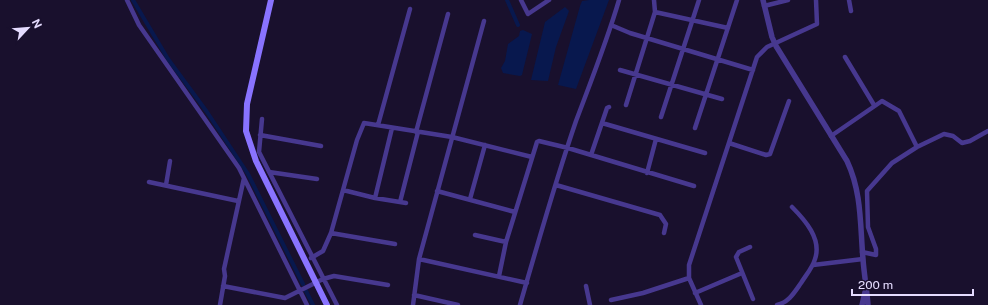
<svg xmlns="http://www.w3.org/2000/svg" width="988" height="305" viewBox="0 0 988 305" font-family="'Public Sans',sans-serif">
<rect width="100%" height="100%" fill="#19102d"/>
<path fill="#08184e" d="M 589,0 L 609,0 L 576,89 L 558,85 L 580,6 L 582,1 Z
M 565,7 L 569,11 L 556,47 L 548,81 L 531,80 L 545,22 Z
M 523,30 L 532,34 L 522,75 L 520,76 L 503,73 L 501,68 L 505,61 L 508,44 L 519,36 L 520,31 Z"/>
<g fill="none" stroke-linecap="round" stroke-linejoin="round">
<path stroke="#08184e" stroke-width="4" d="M 133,0 L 168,59 L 207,112 L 248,174 L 303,284
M 507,0 L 518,25
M 305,289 L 313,305"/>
<path stroke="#47388f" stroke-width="4.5" d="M 127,0 L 139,25 L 239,168 L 307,305
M 521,0 L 528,14 L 549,0
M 849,0 L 851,11
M 764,6 L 788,0
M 655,12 L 728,28
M 611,25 L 630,33 L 753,70
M 845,57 L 874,105
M 620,70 L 722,99
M 626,105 L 655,12 L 654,0
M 661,117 L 699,0
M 262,119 L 259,152 L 337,305
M 602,123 L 705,153
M 378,125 L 410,9
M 695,128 L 737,0
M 416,132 L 448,14
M 260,135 L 321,146
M 831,136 L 882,101 L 899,111 L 917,147
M 729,143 L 766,155 L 770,154 L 789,101
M 591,155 L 607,108 L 609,107
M 269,172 L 317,179
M 647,173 L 656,139
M 149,182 L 238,201
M 166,185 L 170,161
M 556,185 L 660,215 L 666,224 L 664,233
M 343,190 L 375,198 L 406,203
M 437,191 L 515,212
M 375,198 L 392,128
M 470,199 L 485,145
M 400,202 L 418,132
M 331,233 L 395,244
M 475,235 L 506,242
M 750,247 L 739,252 L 736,257 L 753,299
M 862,252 L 876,255 L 876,249 L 868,227 L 867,191 L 892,163 L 917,147 L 944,134 L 953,136 L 962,143 L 970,141 L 988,131
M 311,258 L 323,251 L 331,233 L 357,140 L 364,123 L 452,137 L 532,157
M 419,259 L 527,283
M 813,265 L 863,259
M 499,276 L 506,242 L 537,142 L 539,141 L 568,148 L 694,186
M 223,286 L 285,298 L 323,279 L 334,276 L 388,285
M 586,286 L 590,305
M 695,293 L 742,273
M 414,295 L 458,305
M 611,300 L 643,293 L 689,278
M 220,305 L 225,276 L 224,269 L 244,178
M 413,305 L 419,259 L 484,21
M 520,305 C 538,243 555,182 576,121 C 591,81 607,41 619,0
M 701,305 L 689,278 L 689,265 L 757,57 L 767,47 L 817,24 L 816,0
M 777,305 C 789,302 794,293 801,283 C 806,275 813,267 815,259 C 822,239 805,220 792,207"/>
<path stroke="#47388f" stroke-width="5.5" d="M 763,0 L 772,37 L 776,46 L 847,161 C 862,193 860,225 863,259 C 864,274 867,290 868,305
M 862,305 L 865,292"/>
<path stroke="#8973ff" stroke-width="6" d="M 271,0 L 247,104 L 246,131 L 256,161 L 327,305"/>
</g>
<g transform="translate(28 28) rotate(64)" stroke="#19102d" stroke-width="3" paint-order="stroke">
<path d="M0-3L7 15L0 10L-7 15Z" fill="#e5dcff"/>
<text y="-6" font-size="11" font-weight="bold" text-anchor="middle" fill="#e5dcff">N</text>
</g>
<path d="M852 289v6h121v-6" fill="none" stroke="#e5dcff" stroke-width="2"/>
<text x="858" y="289" font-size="12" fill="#e5dcff" stroke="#19102d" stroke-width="3" paint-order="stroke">200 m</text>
</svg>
